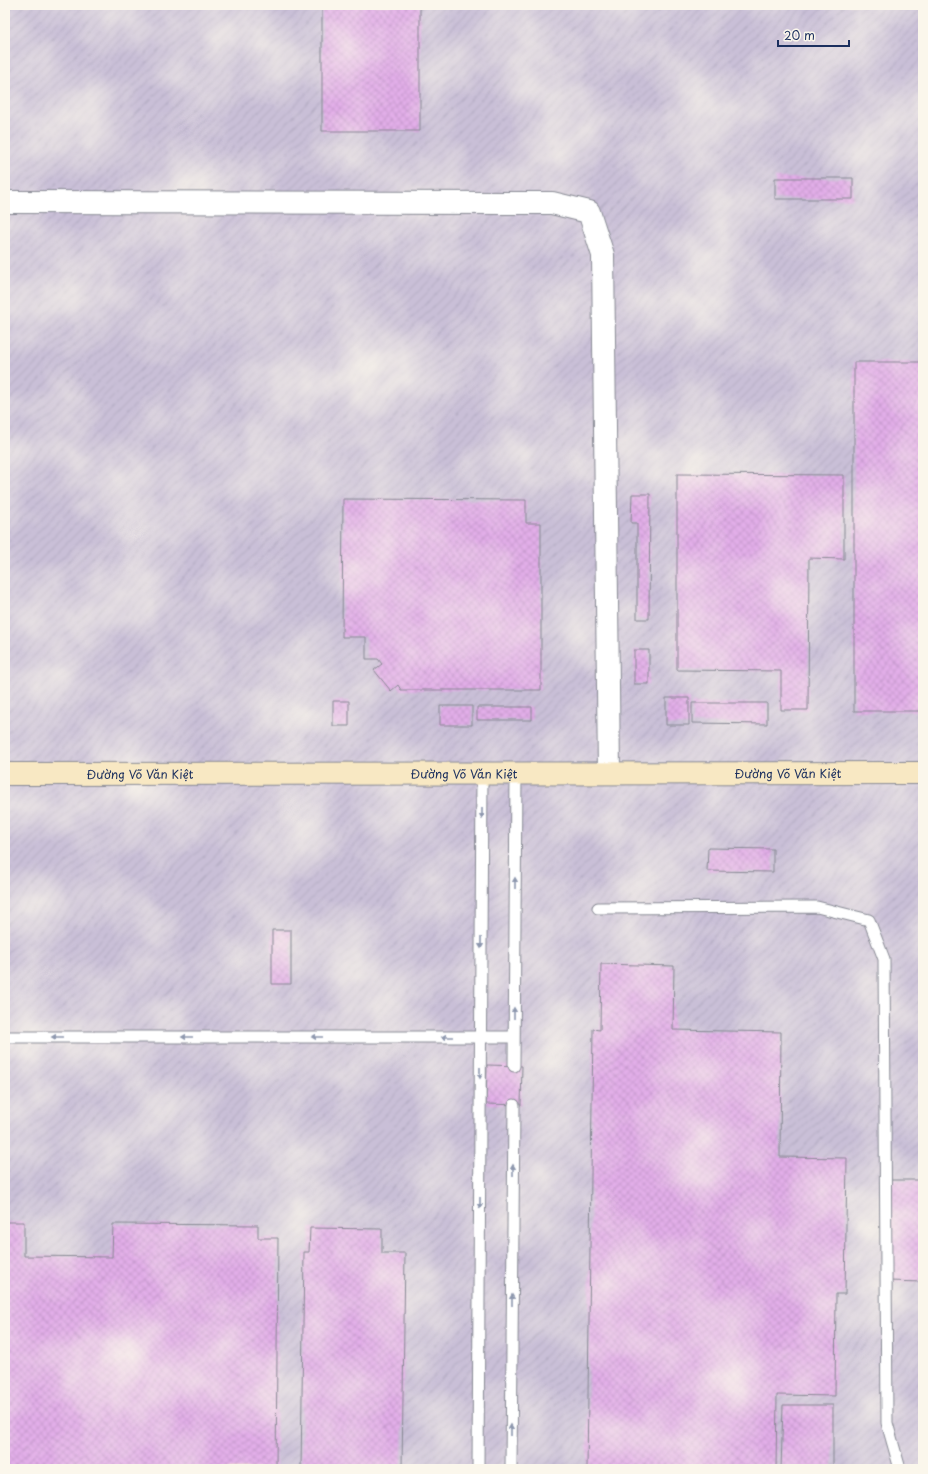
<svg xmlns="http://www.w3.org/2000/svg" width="928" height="1474" viewBox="0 0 928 1474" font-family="'Playpen Sans',sans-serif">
<defs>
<pattern id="industrial-furrows" width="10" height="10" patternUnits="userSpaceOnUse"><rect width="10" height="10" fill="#c9bfd7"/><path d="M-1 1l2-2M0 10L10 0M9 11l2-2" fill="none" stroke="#aca4bb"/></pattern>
<pattern id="building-cross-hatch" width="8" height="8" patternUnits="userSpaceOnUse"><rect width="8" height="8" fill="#e2aee8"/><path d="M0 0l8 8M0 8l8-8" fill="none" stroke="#c196c9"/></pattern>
</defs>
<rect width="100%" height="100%" fill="#fbf7ec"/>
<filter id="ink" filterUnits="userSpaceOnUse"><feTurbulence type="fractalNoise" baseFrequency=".025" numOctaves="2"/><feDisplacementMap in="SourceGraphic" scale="8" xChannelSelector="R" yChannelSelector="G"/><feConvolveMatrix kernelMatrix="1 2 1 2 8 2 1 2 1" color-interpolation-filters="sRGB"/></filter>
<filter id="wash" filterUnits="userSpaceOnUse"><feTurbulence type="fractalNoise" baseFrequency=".012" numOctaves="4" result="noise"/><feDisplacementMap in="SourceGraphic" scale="16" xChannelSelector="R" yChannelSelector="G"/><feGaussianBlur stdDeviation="0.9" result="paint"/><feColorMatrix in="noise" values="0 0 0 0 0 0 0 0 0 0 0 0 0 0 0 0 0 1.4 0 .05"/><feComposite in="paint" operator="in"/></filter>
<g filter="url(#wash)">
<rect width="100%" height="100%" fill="#f4e4ca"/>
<path fill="url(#industrial-furrows)" d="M 5,5 L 923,5 L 923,1469 L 5,1469 Z"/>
<g id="blocks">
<path fill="url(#building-cross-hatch)" d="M 322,5 L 420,5 L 420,131 L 322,131 Z
M 775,178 L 853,178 L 853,199 L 775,199 Z
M 854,362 L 923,362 L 923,711 L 854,711 Z
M 677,474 L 844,475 L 844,559 L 809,558 L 808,710 L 781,710 L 781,671 L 677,670 Z
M 632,494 L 650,494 L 649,619 L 637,619 L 637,523 L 631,523 Z
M 343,499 L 526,500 L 526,523 L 541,523 L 541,690 L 401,690 L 398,685 L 391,691 L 374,670 L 382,664 L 378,659 L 366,659 L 366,637 L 342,637 Z
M 634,650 L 649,650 L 649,684 L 634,684 Z
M 666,698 L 689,698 L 689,725 L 666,725 Z
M 333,701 L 349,701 L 349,726 L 333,726 Z
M 692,703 L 767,703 L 767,724 L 692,723 Z
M 440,706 L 472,706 L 472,725 L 440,725 Z
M 477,707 L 532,707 L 532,720 L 477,720 Z
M 708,848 L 773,849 L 773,872 L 707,871 Z
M 272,930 L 291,930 L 291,984 L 272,984 Z
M 601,964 L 674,966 L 673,1030 L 781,1032 L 780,1157 L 847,1158 L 845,1294 L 836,1294 L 835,1396 L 777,1395 L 776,1469 L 587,1469 L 593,1029 L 600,1030 Z
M 487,1065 L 522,1066 L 521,1105 L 486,1104 Z
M 890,1180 L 923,1180 L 923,1282 L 888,1281 Z
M 5,1222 L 24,1222 L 24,1256 L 112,1257 L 113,1224 L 258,1225 L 258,1238 L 278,1238 L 276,1469 L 5,1469 Z
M 310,1228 L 382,1229 L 382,1253 L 405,1253 L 402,1469 L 301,1469 L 304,1252 L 309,1252 Z
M 783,1405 L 833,1405 L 833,1469 L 781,1469 Z"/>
</g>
</g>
<g filter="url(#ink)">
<use href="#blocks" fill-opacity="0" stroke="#888a94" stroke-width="1"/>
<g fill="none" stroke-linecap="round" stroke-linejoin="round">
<defs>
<path id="lane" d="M 598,908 L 817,907 L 869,920 L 884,959 L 887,1423 L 900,1469
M 5,1037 L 514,1037
M 514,1066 L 516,773
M 478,1469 L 482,774
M 511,1469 L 514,1105"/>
<path id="street" d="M 5,202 L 552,203 L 589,212 L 603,255 L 609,773"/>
<g id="secondary">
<path id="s1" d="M 5,774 L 923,773"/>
</g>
</defs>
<use href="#lane" stroke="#888a94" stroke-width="13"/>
<use href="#street" stroke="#888a94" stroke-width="24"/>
<use href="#secondary" stroke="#888a94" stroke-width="24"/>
<use href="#lane" stroke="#fff" stroke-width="11"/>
<use href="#street" stroke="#fff" stroke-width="22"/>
<use href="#secondary" stroke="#f8e8c3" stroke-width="22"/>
</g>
<defs><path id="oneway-solid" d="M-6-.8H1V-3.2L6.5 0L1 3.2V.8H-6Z"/></defs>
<g fill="#8d97ae">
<use href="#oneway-solid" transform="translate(482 813) rotate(90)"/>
<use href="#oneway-solid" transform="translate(515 883) rotate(-90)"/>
<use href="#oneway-solid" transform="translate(481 943) rotate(90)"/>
<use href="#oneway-solid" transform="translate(514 1013) rotate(-90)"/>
<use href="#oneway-solid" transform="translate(57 1037) rotate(-180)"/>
<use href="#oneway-solid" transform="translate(187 1037) rotate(-180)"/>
<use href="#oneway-solid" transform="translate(317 1037) rotate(-180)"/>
<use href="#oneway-solid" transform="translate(447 1037) rotate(-180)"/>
<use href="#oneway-solid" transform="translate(480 1073) rotate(90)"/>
<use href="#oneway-solid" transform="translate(513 1170) rotate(-90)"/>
<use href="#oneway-solid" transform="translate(480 1203) rotate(90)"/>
<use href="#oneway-solid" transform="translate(512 1300) rotate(-90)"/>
<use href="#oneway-solid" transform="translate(511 1430) rotate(-90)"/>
</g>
</g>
<g text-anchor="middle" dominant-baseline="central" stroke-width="4" stroke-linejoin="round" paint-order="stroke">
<g font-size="12" fill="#1b2f5e" stroke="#fbf7ec">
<text stroke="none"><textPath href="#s1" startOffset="459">Đường Võ Văn Kiệt</textPath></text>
<text stroke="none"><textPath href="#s1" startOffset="783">Đường Võ Văn Kiệt</textPath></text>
<text stroke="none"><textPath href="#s1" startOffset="135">Đường Võ Văn Kiệt</textPath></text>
</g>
</g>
<rect width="928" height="1474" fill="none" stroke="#fbf7ec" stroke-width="20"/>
<path d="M778 40v6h71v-6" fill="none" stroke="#1b2f5e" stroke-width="2"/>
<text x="784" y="40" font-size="12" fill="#1b2f5e" stroke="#fbf7ec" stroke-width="3" paint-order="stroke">20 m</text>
</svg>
